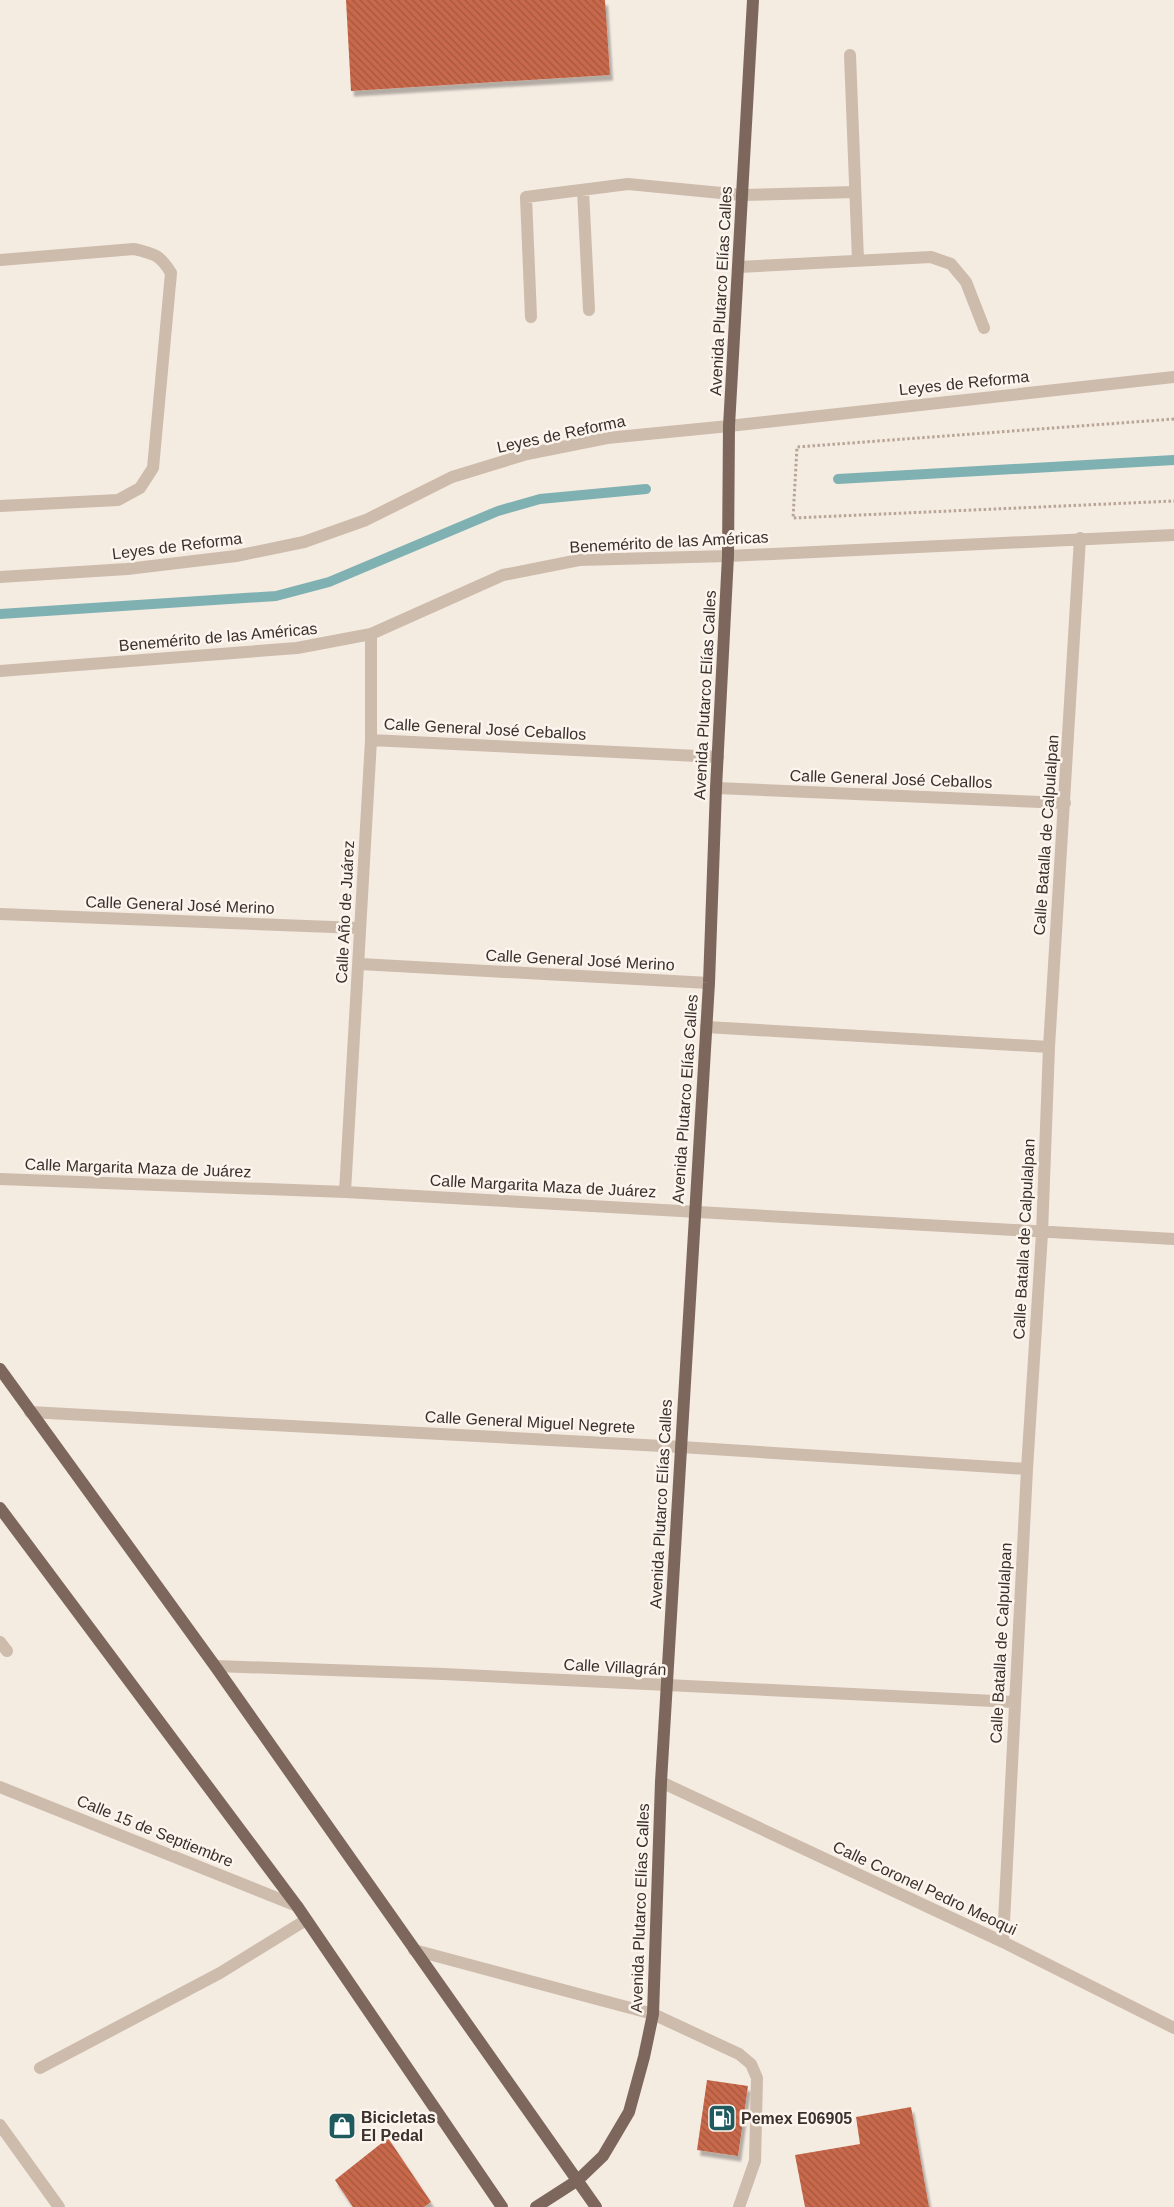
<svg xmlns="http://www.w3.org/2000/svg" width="1174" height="2207" viewBox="0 0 1174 2207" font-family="Arial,sans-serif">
<defs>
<pattern id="building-back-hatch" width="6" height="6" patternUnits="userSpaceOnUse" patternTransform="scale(1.25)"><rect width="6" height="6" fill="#c8694b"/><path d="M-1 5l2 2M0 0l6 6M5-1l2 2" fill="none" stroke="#a4573f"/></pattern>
<filter id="shadow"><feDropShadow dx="3" dy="5.5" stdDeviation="1" flood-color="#0004"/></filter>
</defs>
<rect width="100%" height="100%" fill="#f4ebe1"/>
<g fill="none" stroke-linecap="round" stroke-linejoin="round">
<path stroke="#7fb0b2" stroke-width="10" d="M 838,479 L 1174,460
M 0,614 L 276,596 L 329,582 L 498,511 L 540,499 L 646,489"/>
</g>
<path fill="url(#building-back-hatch)" filter="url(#shadow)" d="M 346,0 L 605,0 L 610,75 L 351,91 Z
M 707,2080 L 748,2086 L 738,2156 L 697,2150 Z
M 911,2107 L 929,2207 L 805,2207 L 795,2155 L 860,2144 L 856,2117 Z
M 388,2138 L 431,2202 L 424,2207 L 353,2207 L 335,2180 Z"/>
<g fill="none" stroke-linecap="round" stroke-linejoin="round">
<path stroke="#b9a596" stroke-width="3" stroke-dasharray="2.5 2.5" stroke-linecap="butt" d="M 1174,419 L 797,447 L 793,518 L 1174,501"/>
<path stroke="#cdbbac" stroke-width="12" d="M 850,55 L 858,260
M 583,190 L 589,310
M 0,260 L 134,249 C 155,254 160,255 171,273 L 153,468 L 140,488 L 118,500 L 0,506
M 738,267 L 931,257 L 951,264 L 966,282 L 984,328
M 531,317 L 526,197 L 628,184 L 742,195 L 855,192
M 0,577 L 127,569 L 236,556 L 304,542 L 366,520 L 452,477 L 527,454 L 607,438 L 729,426 L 1174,377
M 0,671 L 297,648 L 371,634 L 503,575 L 579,560 L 728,556 L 1174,535
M 371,740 L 718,757
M 716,788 L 1065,803
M 0,914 L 359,928
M 360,964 L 709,983
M 706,1027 L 1049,1047
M 0,1179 L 345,1192 L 1174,1239
M 345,1192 L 371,740 L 371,634
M 30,1412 L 681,1447 L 1027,1469
M 0,1642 L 7,1651
M 215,1666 L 444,1674 L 1014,1702
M 661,1782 L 1003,1942 L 1174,2028
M 0,1787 L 297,1906
M 1003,1942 L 1027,1469 L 1042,1233 L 1049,1047 L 1080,538
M 414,1950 L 653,2014 L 739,2054 L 751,2064 L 757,2078 L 755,2161 L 739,2207
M 40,2068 L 220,1973 L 306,1920
M 0,2125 L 59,2207"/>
<path stroke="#7d675c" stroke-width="12" d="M 0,1369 L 215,1666 L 596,2207
M 0,1508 L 297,1906 L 502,2207
M 536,2207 L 578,2180 L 603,2156 L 629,2112 L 644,2057 L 653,2014 L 661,1782 L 709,983 L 716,788 L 728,556 L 729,426 L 753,0"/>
</g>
<defs>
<symbol id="fuel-square" viewBox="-11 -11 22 22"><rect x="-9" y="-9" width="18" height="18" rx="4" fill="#1f5a5e" stroke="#fbf5ee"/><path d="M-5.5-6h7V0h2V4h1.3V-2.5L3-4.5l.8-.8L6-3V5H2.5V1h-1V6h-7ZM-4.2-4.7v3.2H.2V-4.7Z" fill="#fff"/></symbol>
<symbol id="shop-square" viewBox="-11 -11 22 22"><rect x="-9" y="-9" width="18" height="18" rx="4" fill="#1f5a5e" stroke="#fbf5ee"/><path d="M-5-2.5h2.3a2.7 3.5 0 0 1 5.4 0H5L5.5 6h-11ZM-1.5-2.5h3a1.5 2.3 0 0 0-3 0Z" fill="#fff"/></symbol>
</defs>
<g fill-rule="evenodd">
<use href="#fuel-square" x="706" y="2102" width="32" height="32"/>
<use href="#shop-square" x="326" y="2110" width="32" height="32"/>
</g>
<g text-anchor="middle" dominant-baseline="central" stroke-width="5" stroke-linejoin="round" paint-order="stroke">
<g font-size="16" fill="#3b302b" stroke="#fbf5ee">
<text transform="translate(721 291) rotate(-87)">Avenida Plutarco Elías Calles</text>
<text transform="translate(964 383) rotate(-6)">Leyes de Reforma</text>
<text transform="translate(561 434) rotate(-12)">Leyes de Reforma</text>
<text transform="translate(669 542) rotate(-3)">Benemérito de las Américas</text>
<text transform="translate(177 546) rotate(-7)">Leyes de Reforma</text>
<text transform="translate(218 637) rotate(-5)">Benemérito de las Américas</text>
<text transform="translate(705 695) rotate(-87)">Avenida Plutarco Elías Calles</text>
<text transform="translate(485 729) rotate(3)">Calle General José Ceballos</text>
<text transform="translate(891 779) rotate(2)">Calle General José Ceballos</text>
<text transform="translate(1046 835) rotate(-86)">Calle Batalla de Calpulalpan</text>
<text transform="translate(180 905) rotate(2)">Calle General José Merino</text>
<text transform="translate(345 912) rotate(-87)">Calle Año de Juárez</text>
<text transform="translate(580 960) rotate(3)">Calle General José Merino</text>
<text transform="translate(685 1099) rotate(-86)">Avenida Plutarco Elías Calles</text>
<text transform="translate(138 1168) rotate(2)">Calle Margarita Maza de Juárez</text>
<text transform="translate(543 1186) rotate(3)">Calle Margarita Maza de Juárez</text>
<text transform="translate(1024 1239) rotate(-87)">Calle Batalla de Calpulalpan</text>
<text transform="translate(530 1422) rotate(3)">Calle General Miguel Negrete</text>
<text transform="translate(661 1504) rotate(-87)">Avenida Plutarco Elías Calles</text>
<text transform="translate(1001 1643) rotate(-87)">Calle Batalla de Calpulalpan</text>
<text transform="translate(615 1667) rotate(3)">Calle Villagrán</text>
<text transform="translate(155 1831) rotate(22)">Calle 15 de Septiembre</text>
<text transform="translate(925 1888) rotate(25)">Calle Coronel Pedro Meoqui</text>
<text transform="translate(640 1908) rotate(-88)">Avenida Plutarco Elías Calles</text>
</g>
<g font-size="16" font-weight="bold" fill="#3b302b" stroke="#fbf5ee" text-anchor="start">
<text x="361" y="2117">Bicicletas<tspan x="361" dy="18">El Pedal</tspan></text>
<text x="741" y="2118">Pemex E06905</text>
</g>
</g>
</svg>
